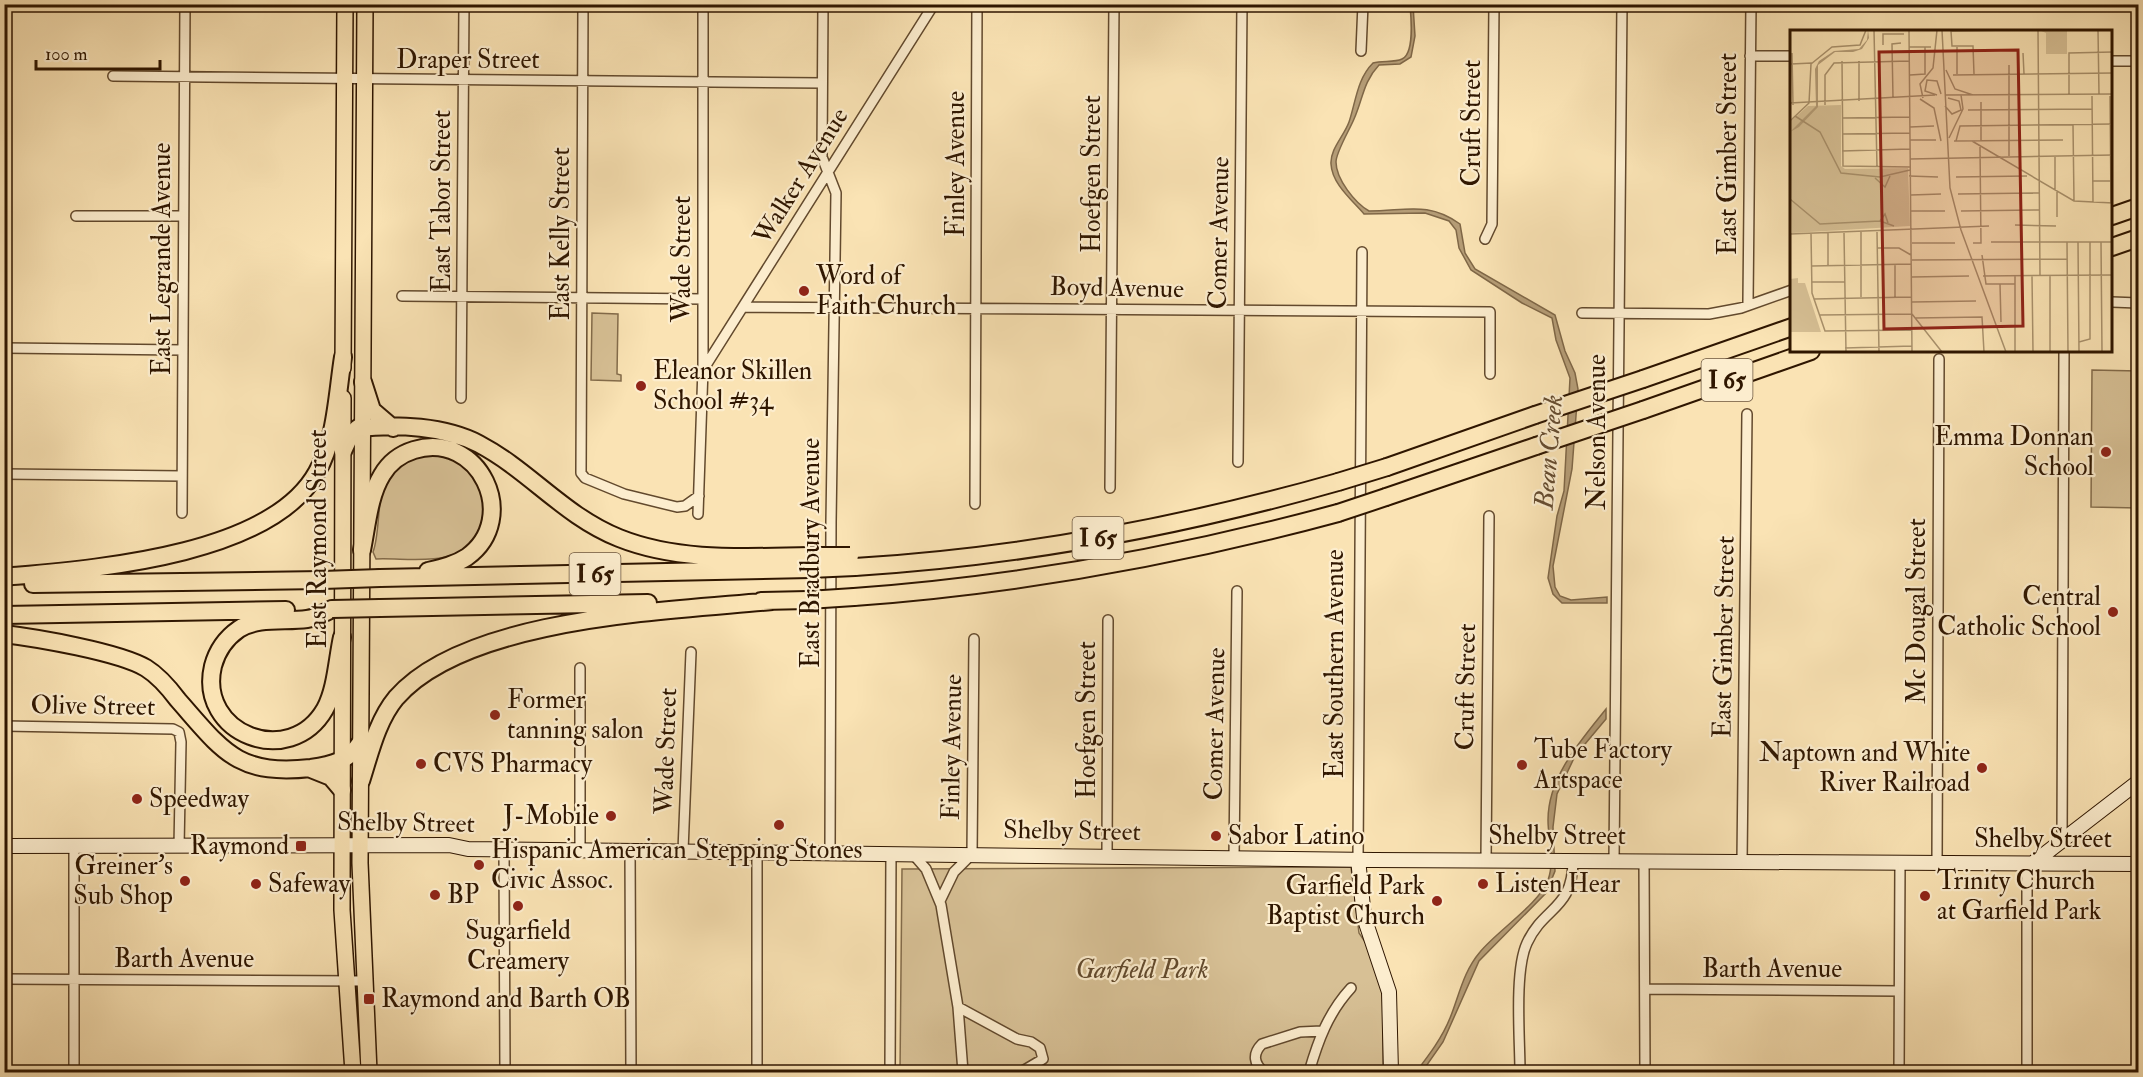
<svg xmlns="http://www.w3.org/2000/svg" width="2143" height="1077" viewBox="0 0 2143 1077" font-family="'IM FELL Double Pica',serif">
<rect width="100%" height="100%" fill="#fae3b4"/>
<filter id="stains"><feTurbulence type="fractalNoise" baseFrequency=".00333" numOctaves="4"/><feColorMatrix values="0 0 0 0 .2 0 0 0 0 .09 0 0 0 0 .02 0 0 0 .5 -.17"/></filter>
<radialGradient id="worn" r=".72"><stop offset=".6" stop-color="#630" stop-opacity="0"/><stop offset="1" stop-color="#630" stop-opacity=".3"/></radialGradient>
<path fill="#d7c095" stroke="#836b4a" stroke-width="1.5" d="M 592,313 L 618,314 L 617,374 L 621,375 L 621,381 L 591,380 Z
M 2092,370 L 2138,371 L 2138,508 L 2091,507 Z
M 424,453 C 433,454 448,453 456,457 C 459,459 463,464 466,467 C 497,496 490,545 446,557 C 428,562 395,558 376,559 L 373,552 C 382,529 374,483 395,468 C 403,462 414,458 424,453 Z
M 1351,867 L 1359,933 L 1376,958 L 1383,993 L 1383,1072 L 900,1072 L 902,869 Z"/>
<path fill="#b59d77" stroke="#7f6747" stroke-width="1.5" d="M 1410,5 L 1413,5 L 1415,36 L 1411,57 L 1400,64 L 1379,65 C 1363,82 1363,99 1354,119 C 1350,129 1336,152 1336,162 C 1336,179 1355,203 1369,211 C 1406,211 1428,201 1460,224 L 1465,253 L 1475,269 L 1555,315 L 1565,351 L 1575,373 L 1578,389 L 1572,469 L 1553,566 L 1555,587 L 1560,596 L 1571,600 L 1607,597 L 1607,603 L 1562,603 L 1553,594 L 1548,578 L 1557,516 L 1564,491 L 1570,378 L 1556,340 L 1552,318 L 1522,303 L 1471,270 L 1459,248 L 1456,230 L 1449,221 L 1425,213 L 1364,214 C 1352,200 1332,184 1331,164 C 1330,149 1344,136 1349,122 C 1356,101 1357,79 1373,63 C 1382,60 1394,63 1402,59 C 1415,53 1411,17 1410,5 Z
M 1606,709 L 1606,719 L 1575,756 L 1557,794 L 1553,827 L 1555,871 L 1546,893 L 1479,961 L 1443,1042 L 1422,1072 L 1416,1072 C 1429,1055 1442,1038 1450,1018 C 1459,996 1463,972 1480,952 C 1496,932 1540,903 1548,880 C 1555,861 1548,839 1548,820 C 1548,777 1581,740 1606,709 Z"/>
<g fill="none" stroke-linecap="round" stroke-linejoin="round">
<defs>
<path id="street" d="M 583,4 L 581,473 L 585,478 L 624,494 L 677,507 L 685,506 L 699,496
M 823,4 L 822,157 L 836,193 L 831,522 L 830,853
M 1361,51 L 1363,4
M 1750,56 L 1792,56
M 2112,61 L 2138,61
M 113,76 L 822,83
M 76,216 L 183,216
M 1485,239 L 1492,224 L 1494,4
M 402,296 L 703,299
M 2112,302 L 2138,303
M 1748,303 L 1751,4
M 743,307 L 1490,312 L 1490,374
M 1582,313 L 1709,314 L 1741,308 L 1792,290
M 4,348 L 183,350
M 703,370 L 934,4
M 461,398 L 464,4
M 1238,462 L 1242,4
M 4,474 L 182,476
M 1110,488 L 1114,4
M 975,504 L 977,4
M 182,513 L 185,4
M 698,514 L 703,368 L 703,4
M 4,726 L 173,729 L 179,732 L 181,742 L 179,847
M 2062,840 L 2064,351
M 74,847 L 74,1072
M 504,849 L 505,1072
M 580,850 L 580,668
M 630,850 L 631,1072
M 683,851 L 691,652
M 913,854 L 926,869 L 941,905 L 958,1007 L 963,1072
M 1107,856 L 1108,620
M 1234,857 L 1237,591
M 1358,859 L 1362,252
M 1486,860 L 1489,516
M 1614,861 L 1622,4
M 1644,861 L 1645,1072
M 1742,861 L 1747,414
M 1937,863 L 1939,359
M 940,901 L 954,872 L 972,854 L 974,639
M 4,979 L 364,981
M 1645,989 L 1899,991
M 958,1007 L 1017,1039 L 1031,1042 L 1040,1048 L 1043,1059 L 1021,1072
M 757,1072 L 757,852
M 890,1072 L 891,853
M 1264,1072 C 1254,1064 1252,1054 1262,1044 L 1300,1032 L 1322,1031
M 1309,1072 C 1318,1041 1328,1013 1351,988
M 1520,1072 C 1520,1039 1514,971 1527,943 C 1544,906 1573,910 1573,860
M 1899,1072 L 1900,862
M 2027,1072 L 2027,876 L 2028,867 L 2033,863"/>
<path id="secondary" d="M 4,846 L 449,845 L 468,849 L 1374,860 L 2138,864
M 1358,859 L 1364,917 L 1389,992 L 1391,1072
M 2033,863 L 2138,782"/>
<path id="primary" d="M 365,4 L 360,863 L 369,1072
M 343,368 L 345,4
M 343,398 L 342,910 L 353,1072"/>
<path id="highway" d="M 2112,216 L 2138,207
M 2112,247 L 2138,238
M 1643,379 L 1792,327
M 363,382 L 372,410 L 393,428
M 1643,410 L 1811,351
M 343,451 L 350,436 L 358,428 C 397,424 445,426 479,444 C 530,471 564,516 619,538 C 679,562 746,557 809,556
M 1387,467 L 1535,415
M 1386,497 L 1536,446
M 362,550 C 367,526 369,496 382,475 C 389,463 401,454 414,450 C 479,430 521,518 467,557 C 455,565 441,568 428,571
M 855,567 C 1019,557 1180,527 1338,482
M 4,577 C 91,569 270,557 317,472 C 336,439 337,395 343,357
M 380,578 L 810,569
M 33,584 L 323,580
M 854,597 C 1019,585 1179,556 1338,513
M 761,601 L 808,600
M 380,608 L 648,603
M 332,609 C 324,613 315,618 307,619 C 285,622 258,617 239,629 C 226,638 217,651 213,666 C 197,734 290,770 325,709 C 336,689 337,660 342,637
M 4,615 L 286,610
M 4,634 C 37,638 119,652 146,668 C 159,676 169,688 178,700 C 223,751 237,776 311,768 C 332,765 349,761 361,742
M 311,769 L 331,777 L 342,790
M 361,781 C 370,753 377,721 396,698 C 466,617 670,611 772,601"/>
</defs>
<use href="#street" stroke="#62492d" stroke-width="12"/>
<use href="#secondary" stroke="#2f1600" stroke-width="16"/>
<use href="#primary" stroke="#2f1600" stroke-width="18"/>
<use href="#highway" stroke="#2f1600" stroke-width="20"/>
<use href="#street" stroke="#fcedce" stroke-width="9"/>
<use href="#secondary" stroke="#fcedce" stroke-width="14"/>
<use href="#primary" stroke="#fae3b4" stroke-width="15"/>
<use href="#highway" stroke="#fae3b4" stroke-width="16"/>
<defs>
<path id="highway-bridge" d="M 1535,415 L 1643,379
M 1536,446 L 1643,410
M 1338,482 L 1387,467
M 1338,513 L 1386,497
M 809,556 L 850,556
M 810,569 L 855,567
M 323,580 L 380,578
M 808,600 L 854,597
M 332,609 L 380,608"/>
</defs>
<use href="#highway-bridge" stroke="#2f1600" stroke-width="20" stroke-linecap="butt"/>
<use href="#highway-bridge" stroke="#fae3b4" stroke-width="16"/>
</g>
<g fill="#8f2418" stroke="#fcedce" stroke-width="2">
<circle cx="804" cy="291" r="6"/>
<circle cx="641" cy="386" r="6"/>
<circle cx="2106" cy="452" r="6"/>
<circle cx="2113" cy="612" r="6"/>
<circle cx="495" cy="715" r="6"/>
<circle cx="421" cy="764" r="6"/>
<circle cx="1522" cy="765" r="6"/>
<circle cx="1982" cy="768" r="6"/>
<circle cx="137" cy="799" r="6"/>
<circle cx="611" cy="816" r="6"/>
<circle cx="779" cy="825" r="6"/>
<circle cx="1216" cy="836" r="6"/>
<rect x="295" y="840" width="12" height="12" rx="3"/>
<circle cx="479" cy="865" r="6"/>
<circle cx="185" cy="881" r="6"/>
<circle cx="256" cy="884" r="6"/>
<circle cx="1483" cy="884" r="6"/>
<circle cx="435" cy="895" r="6"/>
<circle cx="1925" cy="896" r="6"/>
<circle cx="1437" cy="901" r="6"/>
<circle cx="518" cy="906" r="6"/>
<rect x="363" y="993" width="12" height="12" rx="3"/>
</g>
<g text-anchor="middle" dominant-baseline="central" stroke-width="4.5" stroke-linejoin="round" paint-order="stroke">
<g fill="#fcedce" stroke="#6c563e" stroke-width="1.5">
<rect x="1701.5" y="359" width="51" height="42" rx="4.5"/>
<rect x="1072.5" y="517" width="51" height="42" rx="4.5"/>
<rect x="569.5" y="553" width="51" height="42" rx="4.5"/>
</g>
<g font-size="24" font-weight="bold" fill="#2f1600">
<text x="1727" y="380">I 65</text>
<text x="1098" y="538">I 65</text>
<text x="595" y="574">I 65</text>
</g>
<g font-size="26" fill="#2f1600" stroke="#fcedce">
<text x="468" y="60">Draper Street</text>
<text transform="translate(1472 123) rotate(-90)">Cruft Street</text>
<text transform="translate(1728 154) rotate(-90)">East Gimber Street</text>
<text transform="translate(956 164) rotate(-90)">Finley Avenue</text>
<text transform="translate(1092 174) rotate(-90)">Hoefgen Street</text>
<text transform="translate(801 176) rotate(-58)">Walker Avenue</text>
<text transform="translate(442 201) rotate(-90)">East Tabor Street</text>
<text transform="translate(1219 233) rotate(-89)">Comer Avenue</text>
<text transform="translate(561 234) rotate(-90)">East Kelly Street</text>
<text transform="translate(162 259) rotate(-90)">East Legrande Avenue</text>
<text transform="translate(682 259) rotate(-90)">Wade Street</text>
<text transform="translate(1117 288) rotate(1)">Boyd Avenue</text>
<text transform="translate(1597 432) rotate(-90)">Nelson Avenue</text>
<text transform="translate(318 539) rotate(-90)">East Raymond Street</text>
<text transform="translate(811 553) rotate(-90)">East Bradbury Avenue</text>
<text transform="translate(1917 611) rotate(-90)">Mc Dougal Street</text>
<text transform="translate(1724 637) rotate(-89)">East Gimber Street</text>
<text transform="translate(1335 664) rotate(-90)">East Southern Avenue</text>
<text transform="translate(1466 687) rotate(-89)">Cruft Street</text>
<text transform="translate(93 706) rotate(1)">Olive Street</text>
<text transform="translate(1087 720) rotate(-90)">Hoefgen Street</text>
<text transform="translate(1215 724) rotate(-89)">Comer Avenue</text>
<text transform="translate(952 747) rotate(-89)">Finley Avenue</text>
<text transform="translate(666 751) rotate(-88)">Wade Street</text>
<text transform="translate(406 823) rotate(1)">Shelby Street</text>
<text transform="translate(1072 831) rotate(1)">Shelby Street</text>
<text x="1557" y="836">Shelby Street</text>
<text x="2043" y="839">Shelby Street</text>
<text x="184" y="959">Barth Avenue</text>
<text x="1772" y="969">Barth Avenue</text>
</g>
<g font-size="26" fill="#2f1600" stroke="#fcedce" text-anchor="start">
<text x="816" y="276">Word of<tspan x="816" dy="30">Faith Church</tspan></text>
<text x="653" y="371">Eleanor Skillen<tspan x="653" dy="30">School #34</tspan></text>
<text x="2094" y="437" text-anchor="end">Emma Donnan<tspan x="2094" dy="30">School</tspan></text>
<text x="2101" y="597" text-anchor="end">Central<tspan x="2101" dy="30">Catholic School</tspan></text>
<text x="507" y="700">Former<tspan x="507" dy="30">tanning salon</tspan></text>
<text x="1534" y="750">Tube Factory<tspan x="1534" dy="30">Artspace</tspan></text>
<text x="1970" y="753" text-anchor="end">Naptown and White<tspan x="1970" dy="30">River Railroad</tspan></text>
<text x="433" y="764">CVS Pharmacy</text>
<text x="149" y="799">Speedway</text>
<text x="599" y="816" text-anchor="end">J-Mobile</text>
<text x="1228" y="836">Sabor Latino</text>
<text x="289" y="846" text-anchor="end">Raymond</text>
<text x="491" y="850">Hispanic American<tspan x="491" dy="30">Civic Assoc.</tspan></text>
<text x="779" y="850" text-anchor="middle">Stepping Stones</text>
<text x="173" y="866" text-anchor="end">Greiner's<tspan x="173" dy="30">Sub Shop</tspan></text>
<text x="1937" y="881">Trinity Church<tspan x="1937" dy="30">at Garfield Park</tspan></text>
<text x="268" y="884">Safeway</text>
<text x="1495" y="884">Listen Hear</text>
<text x="1425" y="886" text-anchor="end">Garfield Park<tspan x="1425" dy="30">Baptist Church</tspan></text>
<text x="447" y="895">BP</text>
<text x="518" y="931" text-anchor="middle">Sugarfield<tspan x="518" dy="30">Creamery</tspan></text>
<text x="381" y="999">Raymond and Barth OB</text>
</g>
<g font-size="26" font-style="italic" fill="#61492d" stroke="#fcedce">
<text x="1142" y="970">Garfield Park</text>
</g>
<g font-size="27" font-style="italic" fill="#654c30" stroke="#fcedce">
<text transform="translate(1549 452) rotate(-85)">Bean Creek</text>
</g>
</g>
<g transform="translate(1790 30)">
<rect width="322" height="322" fill="#fae3b4"/>
<path d="M 249,0 L 277,0 L 277,24 L 256,24 L 256,3 ZM 51,75 L 51,136 L 55,139 L 118,138 L 120,196 L 2,203 L 0,92 L 18,76 ZM 8,248 L 8,253 L 15,253 L 31,302 L 0,302 L 0,249 Z" fill="#d7c095"/>
<path d="M 78,0 L 79,8 L 72,19 L 63,22 L 45,22 L 28,35 L 28,77 L 9,97 L 0,102 L 26,76 L 25,39 L 29,31 L 44,21 L 69,19 L 77,10 Z" fill="#b59d77"/>
<path fill="none" stroke="#a9916c" stroke-width="1.5" d="M 84,0 L 87,137M 152,0 L 160,158 L 171,200 L 216,322M 248,0 L 250,246M 308,0 L 309,64M 119,1 L 122,322M 93,15 L 93,4 L 114,4M 119,17 L 141,17M 167,17 L 167,44M 2,23 L 3,75M 233,23 L 234,44M 52,31 L 53,136 L 120,137M 69,31 L 69,71M 1,34 L 22,33M 219,35 L 219,126M 156,40 L 165,59 L 183,65M 184,44 L 183,16 L 162,16 L 161,1 L 222,0M 120,45 L 135,44 L 135,17M 163,45 L 323,43M 279,64 L 279,23 L 323,22M 147,65 L 135,61 L 137,50 L 147,51 L 151,64M 155,65 L 323,64M 302,66 L 303,173M 320,66 L 321,173M 103,68 L 102,14 L 111,13M 133,68 L 130,54 L 143,38 L 147,0M 130,69 L 144,78 L 151,111M 191,72 L 191,111M 0,73 L 145,65M 35,75 L 35,45 L 44,33 L 119,31M 155,76 L 162,84 L 171,80 L 169,71 L 158,68M 178,80 L 302,79M 5,86 L 30,102 L 51,143 L 90,147 L 120,140M 52,88 L 120,87M 0,91 L 19,73 L 21,34 L 42,17 L 70,15 L 76,0M 283,95 L 284,171M 120,97 L 144,96M 52,104 L 120,103M 159,108 L 173,79 L 171,65M 120,110 L 146,110M 164,111 L 273,110M 166,111 L 170,96 L 323,94M 182,111 L 284,171 L 323,173M 52,121 L 120,119M 265,126 L 265,161M 120,129 L 323,125M 119,146 L 148,147M 166,147 L 237,146M 85,148 L 95,157 L 100,146M 302,151 L 323,151M 267,162 L 267,187M 168,164 L 250,163M 121,165 L 151,164M 0,169 L 30,194 L 90,191 L 104,196M 121,181 L 155,181M 171,181 L 249,180M 90,191 L 95,184 L 98,193M 225,195 L 266,196M 71,202 L 71,267M 87,202 L 89,322M 21,203 L 22,263 L 35,301 L 122,300M 38,203 L 38,236M 54,203 L 56,322M 0,204 L 199,196M 201,212 L 323,212M 277,212 L 278,322M 288,212 L 289,322M 311,212 L 312,322M 122,213 L 165,213M 183,213 L 191,213 L 190,117M 88,218 L 109,218 L 121,225M 192,225 L 196,254 L 225,254M 122,230 L 277,229M 105,234 L 105,267M 22,236 L 121,234M 260,245 L 260,322M 193,246 L 323,245M 225,246 L 225,322M 242,246 L 243,322M 122,247 L 179,246M 22,252 L 55,252M 210,254 L 211,292M 24,269 L 121,267M 122,272 L 186,271M 122,284 L 152,322M 29,285 L 121,284M 125,288 L 192,287 L 194,322M 289,312 L 300,309 L 300,212M 55,318 L 122,316"/>
<path fill="#8f2418" fill-opacity="0.15" stroke="#8f2418" stroke-width="3" d="M 228,20 L 233,296 L 94,299 L 89,22 Z"/>
<rect width="322" height="322" fill="none" stroke="#2f1600" stroke-width="3"/>
</g>
<rect width="2143" height="1077" fill="none" stroke="#fae3b4" stroke-width="24"/>
<rect x="6" y="6" width="2131" height="1065" fill="none" stroke="#2f1600" stroke-width="3"/>
<rect x="12" y="12" width="2119" height="1053" fill="none" stroke="#2f1600" stroke-width="1.5"/>
<path d="M36 60v9h124v-9" fill="none" stroke="#2f1600" stroke-width="3"/>
<text x="45" y="60" font-size="18" fill="#2f1600" stroke="#fcedce" stroke-width="4.5" paint-order="stroke">100 m</text>
<rect width="100%" height="100%" filter="url(#stains)"/>
<rect width="100%" height="100%" fill="url(#worn)"/>
</svg>
